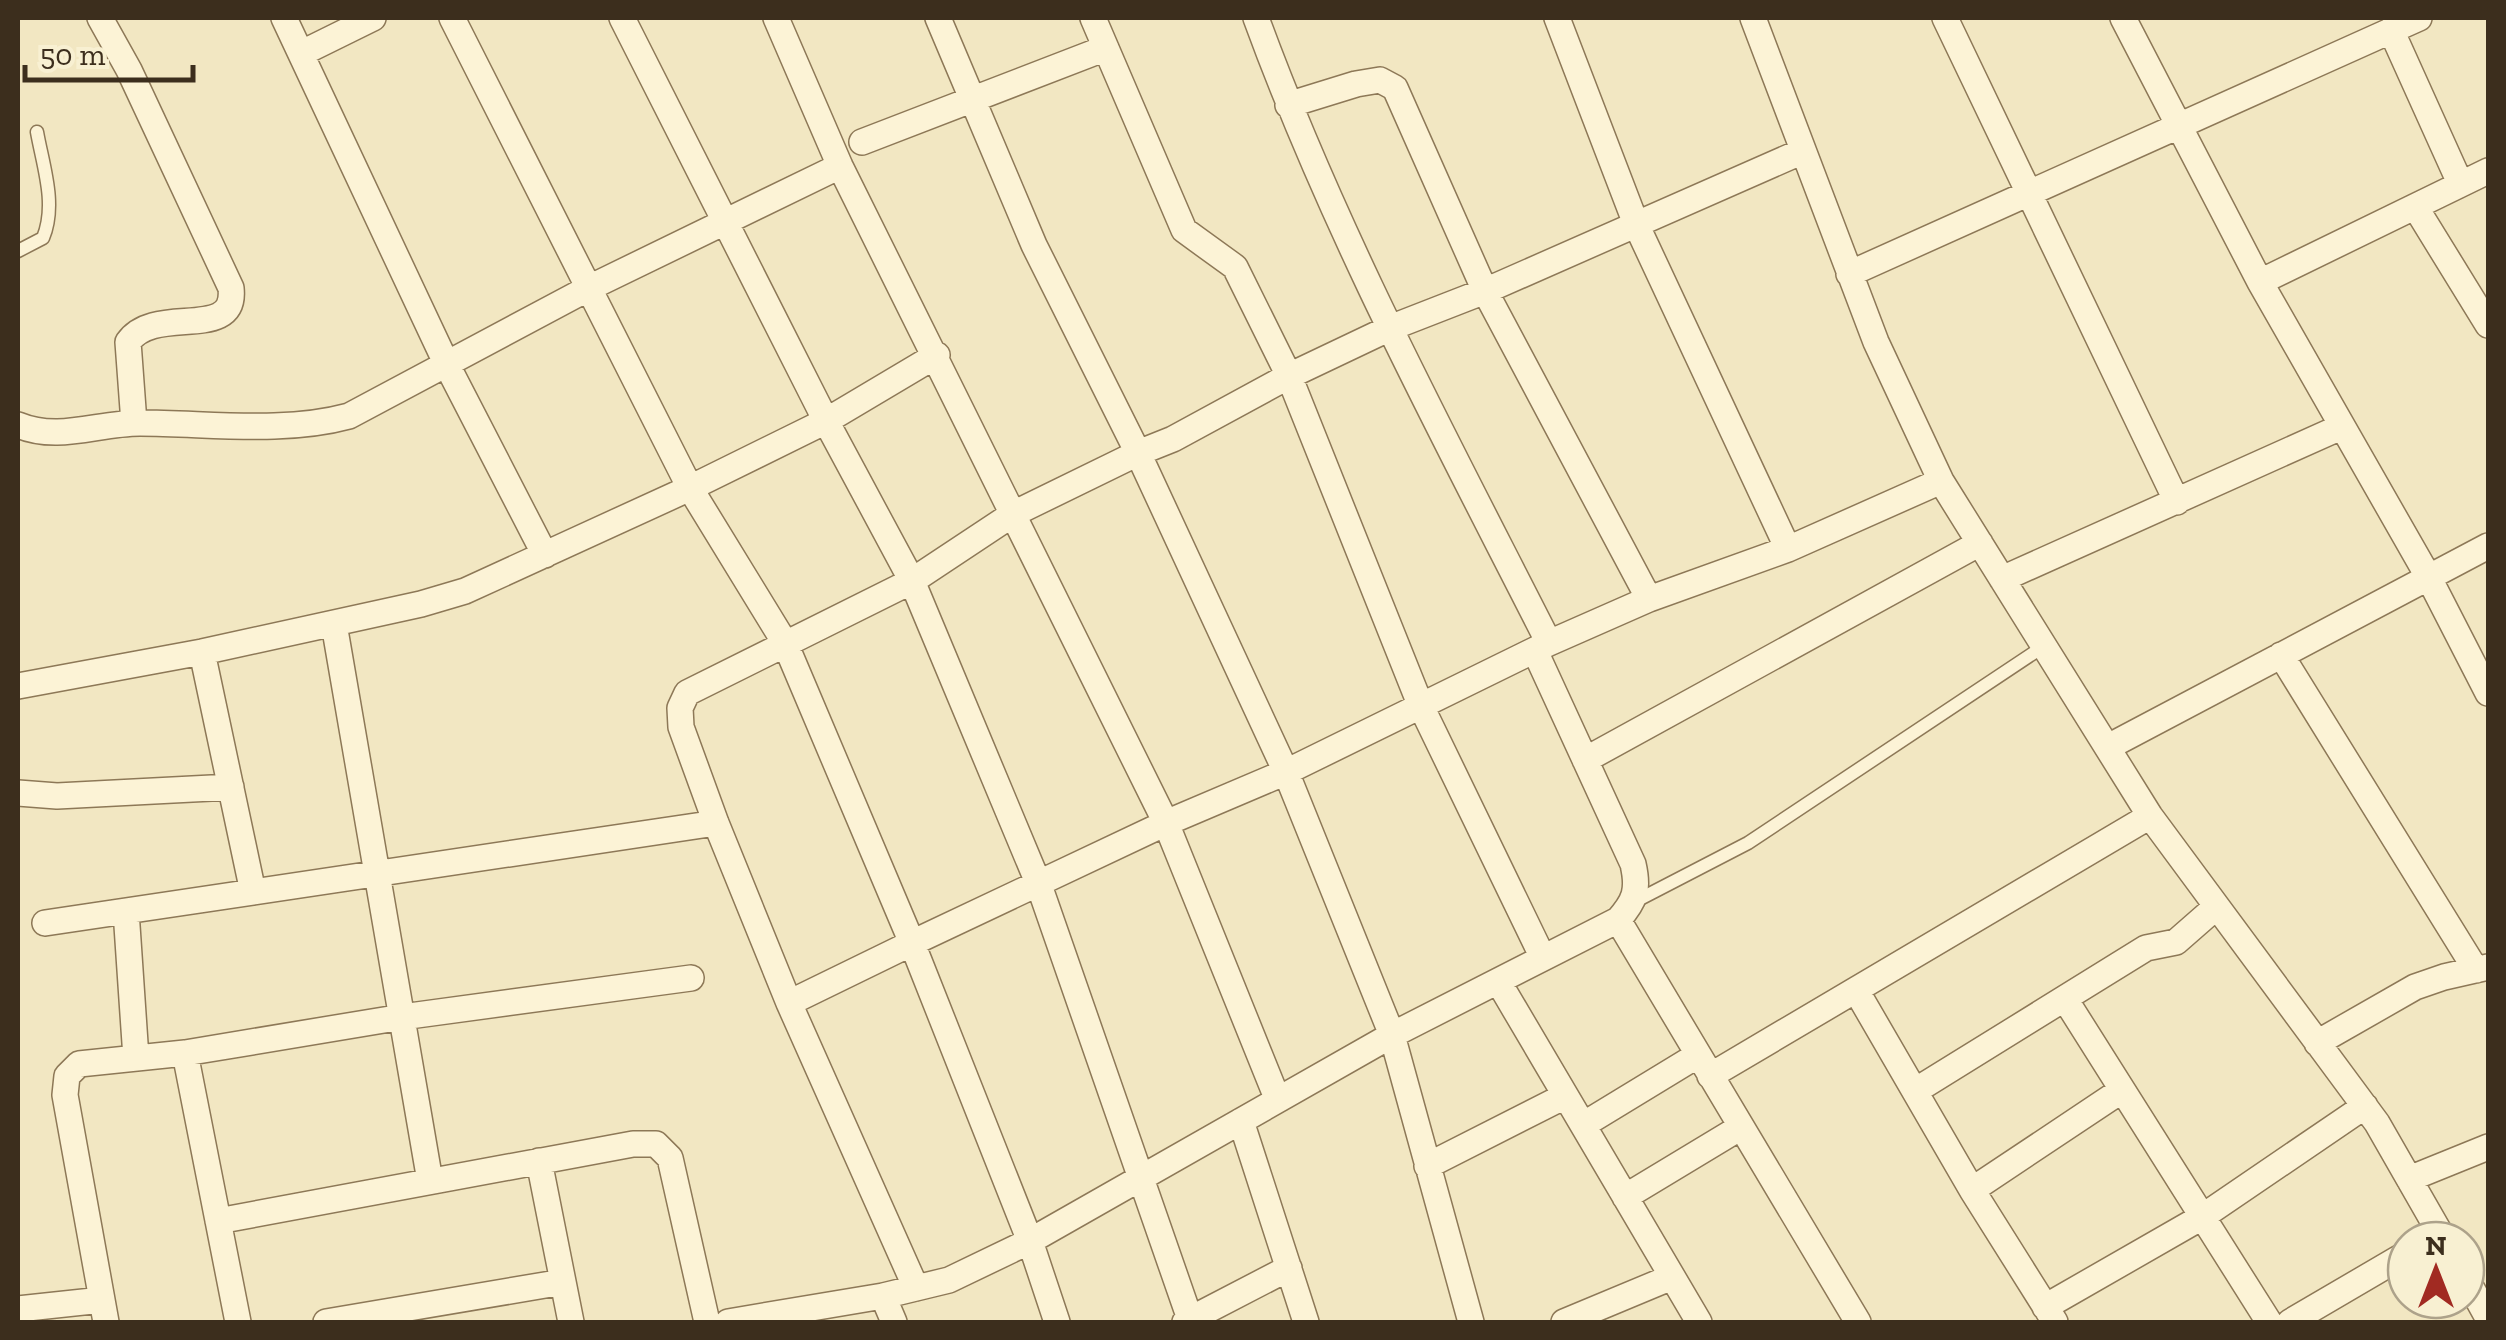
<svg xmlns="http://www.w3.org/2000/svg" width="2506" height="1340" viewBox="0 0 2506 1340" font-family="'Zilla Slab',serif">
<rect width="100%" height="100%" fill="#f2e7c2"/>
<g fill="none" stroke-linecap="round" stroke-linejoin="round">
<defs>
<path id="service" d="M 18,251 L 43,238 C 57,204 43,166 37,132
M 1634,902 L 1748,843 L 2044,646"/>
<path id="minor" d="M 100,18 L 129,70 L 231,288 C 237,343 155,303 128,342 L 134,423
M 284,18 L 447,365 L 545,555
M 452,18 L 690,488 L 785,643 L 912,943 L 789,1003
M 622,18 L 826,421 L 912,581 L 1039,885 L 1191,1322
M 776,18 L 840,166 L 1166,823 L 1277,1098
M 1093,18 L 1184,230 L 1235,267 L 1289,376 L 1420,704 L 1543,958
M 1256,18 C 1335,234 1445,438 1549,643
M 1557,18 L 1636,224 L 1788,549
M 1753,18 L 1876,342 L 1941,481 L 2150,816 L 2377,1123 L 2444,1240
M 1945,18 L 2177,502
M 2123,18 L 2260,282 L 2429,578 L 2488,693
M 2391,30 L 2460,183
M 302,53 L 373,18
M 1288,105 L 1356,84 L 1380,80 L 1395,88 L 1485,291 L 1649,599
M 862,142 L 1106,48
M 2416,208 L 2488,325
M 1849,274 L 2419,18
M 2260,282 L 2488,171
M 18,425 C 59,442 97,423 140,423 C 208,423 283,434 349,416 L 589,288 L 840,166
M 2002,579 L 2341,427
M 334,624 L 430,1181
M 202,652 L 253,892
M 2281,655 L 2476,970
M 18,686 L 202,652 L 421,604 L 465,591 L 690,488 L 826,421 L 937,355
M 2108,747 L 2488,546
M 1585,760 L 1980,543
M 18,793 L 57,796 L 231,787
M 126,911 L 136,1058
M 1618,920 L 1858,1322
M 45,923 L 716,823
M 1498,981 L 1699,1322
M 1856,990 L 1972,1190 L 2055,1322
M 2065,999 L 2269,1322
M 2317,1043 L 2415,987 L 2444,977 L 2488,967
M 185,1053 L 238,1322
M 1710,1076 L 2150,816
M 1915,1091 L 2146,948 L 2176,942 L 2216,907
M 1241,1121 L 1306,1322
M 1583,1125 L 1698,1055
M 539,1161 L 571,1322
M 1427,1166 L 1565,1096
M 2409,1179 L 2488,1147
M 1972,1190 L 2122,1090
M 1625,1197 L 1741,1127
M 218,1221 L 633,1144 L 656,1144 L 670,1158 L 707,1322
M 2466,1278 L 2488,1318
M 916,1288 L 789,1003 L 716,823 L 681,727 L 680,708 L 687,693 L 912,581 L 1013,514 L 1138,453 L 1034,245 L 938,18
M 883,1296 L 894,1322
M 2045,1307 L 2202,1217 L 2365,1106
M 18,1309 L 102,1300
M 106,1322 L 65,1095 L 67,1076 L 79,1064 L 185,1053 L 402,1017 L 691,978
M 326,1322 L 563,1282
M 728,1322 L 883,1296 L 949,1280 L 1030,1241 L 1392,1035 L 1618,920 C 1635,901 1639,890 1633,864 L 1535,651
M 1057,1322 L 1030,1241 L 912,943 L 1166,823 L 1286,772 L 1549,643 L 1649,599 L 1788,549 L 1941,481
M 1185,1322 L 1289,1268
M 1471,1322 L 1392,1035 L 1286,772 L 1138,453 L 1173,439 L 1289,376 L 1390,328 L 1485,291 L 1803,151
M 1564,1322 L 1672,1277
M 2290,1322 L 2406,1254"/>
</defs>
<use href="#service" stroke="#8d7857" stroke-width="15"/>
<use href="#minor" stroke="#8d7857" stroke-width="28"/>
<use href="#service" stroke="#fcf3d6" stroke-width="12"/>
<use href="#minor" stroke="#fcf3d6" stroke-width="25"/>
</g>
<rect width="2506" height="1340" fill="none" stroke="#3c2e1d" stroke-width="40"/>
<g transform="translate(2436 1270)"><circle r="48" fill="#f8f0d2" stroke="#ada28a" stroke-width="2.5"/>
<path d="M0-8L18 38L0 25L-18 38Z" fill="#a12a22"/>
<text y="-15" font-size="28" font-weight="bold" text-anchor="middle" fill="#3c2e1d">N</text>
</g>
<path d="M25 65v15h168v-15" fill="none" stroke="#3c2e1d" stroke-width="5"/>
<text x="40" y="65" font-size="30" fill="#3c2e1d" stroke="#f8f0d2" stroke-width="8" paint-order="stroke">50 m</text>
</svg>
